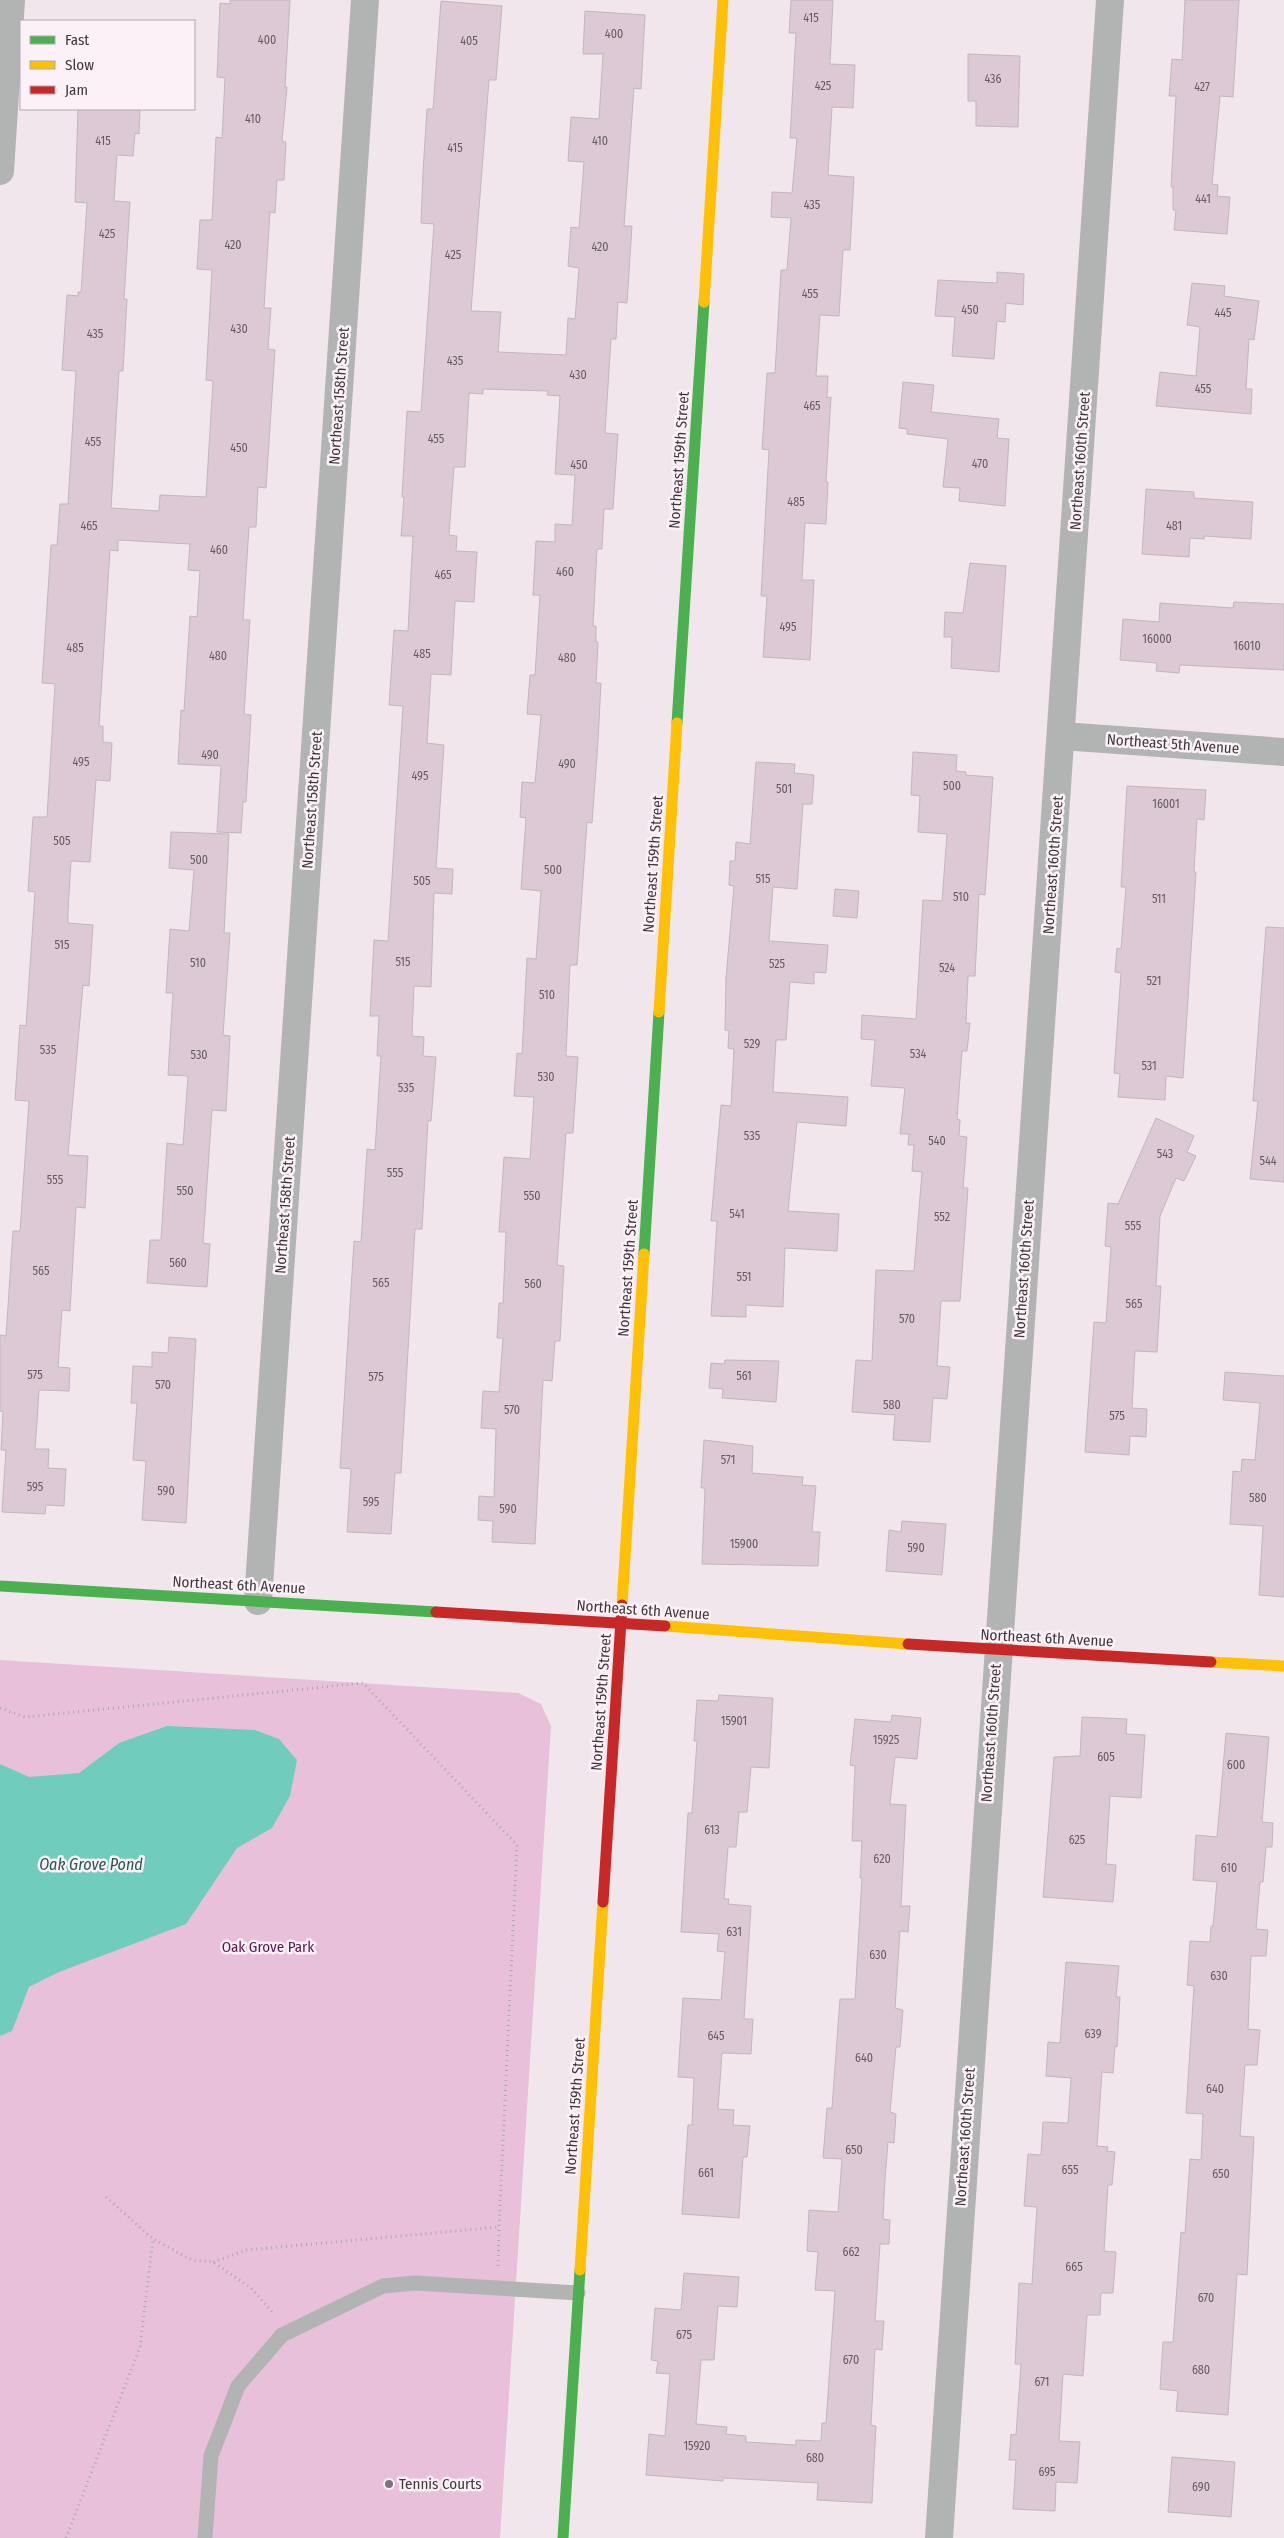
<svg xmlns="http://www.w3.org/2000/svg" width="1284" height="2538" viewBox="0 0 1284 2538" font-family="'Fira Sans Condensed',sans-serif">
<rect width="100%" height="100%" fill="#f1e6ec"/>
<path fill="#e8c0d9" d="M 0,1660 L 518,1693 L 541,1704 L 551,1726 L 500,2538 L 0,2538 Z"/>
<path fill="#70cdbd" d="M 167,1726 L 255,1730 L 279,1739 L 297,1760 L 290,1796 L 272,1828 L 237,1848 L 186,1924 L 59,1972 L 29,1987 L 12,2031 L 0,2036 L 0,1764 L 29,1777 L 79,1773 L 119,1743 Z"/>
<path fill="#ddc8d5" stroke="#c0b7bc" d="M 230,0 L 290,0 L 285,87 L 287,87 L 282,141 L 286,142 L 284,180 L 277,180 L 275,213 L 270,212 L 264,308 L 271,308 L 268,349 L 275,350 L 266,488 L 258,487 L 256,527 L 249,527 L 243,620 L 250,620 L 244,714 L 251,715 L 246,802 L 243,802 L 241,833 L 217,832 L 221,766 L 178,764 L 181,710 L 184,711 L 190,616 L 197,617 L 200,571 L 188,570 L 190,544 L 118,540 L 118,551 L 110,550 L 99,726 L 103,726 L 103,742 L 112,743 L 110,781 L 96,780 L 90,862 L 71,861 L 68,911 L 68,923 L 93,925 L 89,986 L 83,985 L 68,1155 L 88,1156 L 85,1208 L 76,1207 L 70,1311 L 62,1310 L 58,1367 L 70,1368 L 69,1391 L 39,1390 L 37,1422 L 35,1449 L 49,1449 L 48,1468 L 66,1469 L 64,1506 L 46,1505 L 45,1514 L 2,1512 L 6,1450 L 1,1450 L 3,1412 L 0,1411 L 0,1335 L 6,1336 L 13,1231 L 20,1231 L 29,1101 L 15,1100 L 20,1025 L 26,1026 L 35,892 L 28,891 L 33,817 L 47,817 L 55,684 L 42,683 L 51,545 L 57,545 L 60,504 L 68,504 L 76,371 L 62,370 L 67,295 L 78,296 L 78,292 L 81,292 L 87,203 L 75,202 L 78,109 L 140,109 L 139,134 L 135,133 L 133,156 L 117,155 L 114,201 L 130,202 L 124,299 L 127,299 L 123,371 L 119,371 L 111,508 L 159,511 L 160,495 L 206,497 L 213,381 L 206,380 L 212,270 L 197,269 L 200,220 L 212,220 L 216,137 L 222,138 L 225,78 L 217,77 L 220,3 L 230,4 Z
M 791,0 L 833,0 L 830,64 L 855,65 L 853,108 L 832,107 L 828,175 L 854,177 L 850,250 L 843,250 L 839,316 L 820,315 L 816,376 L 828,376 L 827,398 L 831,397 L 826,481 L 828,482 L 826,524 L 805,523 L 802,580 L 814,580 L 810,660 L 763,657 L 767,596 L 761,596 L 769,450 L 762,449 L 767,373 L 775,373 L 781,270 L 787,270 L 791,218 L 771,217 L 772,192 L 792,193 L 797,138 L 790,138 L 796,33 L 789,33 Z
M 1185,0 L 1239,0 L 1233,97 L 1220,96 L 1212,184 L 1218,185 L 1217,196 L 1230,197 L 1227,234 L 1174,230 L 1176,210 L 1173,210 L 1173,187 L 1171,187 L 1176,96 L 1169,96 L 1172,59 L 1182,60 Z
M 441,1 L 502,6 L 496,80 L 489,80 L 471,311 L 501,312 L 498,352 L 566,355 L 568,318 L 575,319 L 579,268 L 568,266 L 571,227 L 579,228 L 584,162 L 568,161 L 571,117 L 599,119 L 603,54 L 583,54 L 585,11 L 645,15 L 641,89 L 634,88 L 624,226 L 632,226 L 627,303 L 618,302 L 616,339 L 611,339 L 605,433 L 618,434 L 613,509 L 604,509 L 602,549 L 597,549 L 593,626 L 596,626 L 596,642 L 598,642 L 596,683 L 601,683 L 598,741 L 592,823 L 587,822 L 577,965 L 570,965 L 566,1056 L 578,1057 L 573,1133 L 566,1133 L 557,1265 L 564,1266 L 560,1341 L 555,1341 L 552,1381 L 543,1380 L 535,1544 L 492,1542 L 493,1521 L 478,1520 L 479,1496 L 494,1497 L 496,1429 L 481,1428 L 483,1391 L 499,1392 L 503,1338 L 497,1338 L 499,1303 L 503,1303 L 506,1232 L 499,1232 L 504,1157 L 530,1159 L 534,1097 L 514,1096 L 517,1053 L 522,1054 L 527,958 L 536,959 L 541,891 L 521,889 L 526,818 L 520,817 L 522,782 L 535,783 L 541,715 L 527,714 L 530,675 L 535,675 L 540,595 L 533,595 L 536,541 L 555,542 L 555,524 L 572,525 L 575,475 L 555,474 L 560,396 L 547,395 L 548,391 L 483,389 L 483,394 L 469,393 L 465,467 L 454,467 L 449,535 L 457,536 L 456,551 L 477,552 L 474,602 L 455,601 L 451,675 L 431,674 L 427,743 L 444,745 L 436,868 L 453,869 L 452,894 L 434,893 L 431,987 L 414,986 L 412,1036 L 424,1037 L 423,1056 L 436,1057 L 431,1121 L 428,1121 L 422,1229 L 415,1229 L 401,1473 L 395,1473 L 391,1534 L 347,1532 L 351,1469 L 340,1468 L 354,1241 L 361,1242 L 367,1149 L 375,1150 L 381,1056 L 377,1056 L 379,1016 L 370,1016 L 374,940 L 388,941 L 403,706 L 389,705 L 394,630 L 408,631 L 413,536 L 401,536 L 404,497 L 402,497 L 407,411 L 421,412 L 434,224 L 421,223 L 423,172 L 427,109 L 433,109 Z
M 968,54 L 1020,56 L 1018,127 L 976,126 L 976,101 L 968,101 Z
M 997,272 L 1024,274 L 1023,305 L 1006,303 L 1005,322 L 997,321 L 994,359 L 952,356 L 955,317 L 935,316 L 938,280 L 997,283 Z
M 1192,283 L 1225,286 L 1224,296 L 1259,301 L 1254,340 L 1249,339 L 1246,389 L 1252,389 L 1251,414 L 1156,406 L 1160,372 L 1196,376 L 1200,327 L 1187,325 Z
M 903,382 L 934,385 L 931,412 L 999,419 L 997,438 L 1009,439 L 1005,506 L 959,501 L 960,488 L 943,487 L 948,439 L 907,434 L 907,429 L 899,428 Z
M 1146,489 L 1194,492 L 1194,498 L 1253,502 L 1251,539 L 1204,536 L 1204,539 L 1190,538 L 1189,557 L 1142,554 Z
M 970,563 L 1006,566 L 999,672 L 951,668 L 952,637 L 944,637 L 945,612 L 963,613 Z
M 1234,602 L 1284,604 L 1284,670 L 1180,665 L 1179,673 L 1156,671 L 1157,663 L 1120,660 L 1123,619 L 1159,622 L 1160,603 L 1233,608 Z
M 913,752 L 957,755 L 956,771 L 966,772 L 966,775 L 993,777 L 985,895 L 979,894 L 975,976 L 968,976 L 966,1023 L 970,1023 L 967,1051 L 962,1051 L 957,1119 L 960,1120 L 959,1136 L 967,1137 L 963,1188 L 968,1188 L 960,1301 L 941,1301 L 937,1366 L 950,1367 L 947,1399 L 933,1398 L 930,1442 L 893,1440 L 895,1415 L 852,1412 L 856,1360 L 872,1361 L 876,1270 L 914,1271 L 922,1172 L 912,1171 L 914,1145 L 908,1145 L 909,1134 L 900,1134 L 905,1088 L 871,1086 L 875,1040 L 861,1039 L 862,1015 L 916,1019 L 923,900 L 942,901 L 947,834 L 918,832 L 920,796 L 911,795 Z
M 756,762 L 795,764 L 794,773 L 814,775 L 812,804 L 803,804 L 797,889 L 773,887 L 769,941 L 828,945 L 826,973 L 814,972 L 814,984 L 790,982 L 786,1040 L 776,1040 L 773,1092 L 848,1097 L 846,1126 L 797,1122 L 788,1211 L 839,1214 L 837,1251 L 785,1248 L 783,1307 L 746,1305 L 746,1317 L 711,1316 L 717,1221 L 711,1221 L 721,1105 L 731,1106 L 734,1049 L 728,1048 L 729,1031 L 725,1030 L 726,978 L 734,886 L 729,885 L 730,861 L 735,861 L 736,842 L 750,844 Z
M 1127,786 L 1206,790 L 1204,820 L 1197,819 L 1194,872 L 1196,872 L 1183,1078 L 1166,1076 L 1165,1100 L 1118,1097 L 1120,1074 L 1114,1073 L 1121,973 L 1115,972 L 1117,948 L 1121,949 L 1126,887 L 1121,887 Z
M 171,832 L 229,834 L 224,933 L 230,933 L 223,1035 L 230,1036 L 226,1111 L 212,1110 L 203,1243 L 210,1244 L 207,1287 L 147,1283 L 150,1240 L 161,1240 L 167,1143 L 183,1145 L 188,1076 L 168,1075 L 173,993 L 166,993 L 170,929 L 189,931 L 194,870 L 169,868 Z
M 835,889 L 859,891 L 857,918 L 833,916 Z
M 1266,927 L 1284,928 L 1284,1182 L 1250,1179 L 1258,1101 L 1253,1101 Z
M 1156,1118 L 1194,1136 L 1187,1152 L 1196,1156 L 1184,1181 L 1176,1178 L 1160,1216 L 1156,1286 L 1161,1286 L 1157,1352 L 1135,1351 L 1132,1408 L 1147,1409 L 1146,1437 L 1130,1436 L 1129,1455 L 1085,1452 L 1094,1322 L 1106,1323 L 1111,1247 L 1105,1246 L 1108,1203 L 1118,1204 Z
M 169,1337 L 196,1339 L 186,1523 L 142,1520 L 146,1461 L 133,1460 L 137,1403 L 131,1403 L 133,1366 L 152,1367 L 152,1352 L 168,1353 Z
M 725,1360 L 779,1361 L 776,1402 L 722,1398 L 723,1389 L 709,1388 L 711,1363 L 724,1364 Z
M 1225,1372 L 1284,1376 L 1284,1597 L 1259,1595 L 1263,1526 L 1230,1524 L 1233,1471 L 1241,1472 L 1242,1459 L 1255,1460 L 1260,1403 L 1223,1400 Z
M 704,1440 L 753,1446 L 752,1473 L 803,1477 L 802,1485 L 816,1486 L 812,1532 L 820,1532 L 818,1566 L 702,1564 L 705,1488 L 701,1488 Z
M 902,1521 L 946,1524 L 942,1575 L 886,1571 L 889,1530 L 901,1532 Z
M 719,1695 L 773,1698 L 769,1768 L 751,1767 L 747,1812 L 739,1812 L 736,1847 L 728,1847 L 724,1899 L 729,1899 L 728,1904 L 751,1906 L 744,2019 L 753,2019 L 751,2054 L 722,2053 L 718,2109 L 734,2110 L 733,2125 L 750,2126 L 747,2157 L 743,2157 L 739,2218 L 682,2214 L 688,2125 L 692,2125 L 694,2078 L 678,2077 L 683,1998 L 721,2000 L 725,1952 L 717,1951 L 719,1934 L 681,1932 L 688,1813 L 692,1813 L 697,1741 L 694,1741 L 697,1700 L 718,1701 Z
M 892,1715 L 921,1718 L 917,1759 L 895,1757 L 890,1804 L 906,1805 L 901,1906 L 910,1906 L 908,1932 L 900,1931 L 895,2008 L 903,2010 L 900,2047 L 896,2047 L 890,2112 L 896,2114 L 894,2143 L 888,2142 L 885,2179 L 883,2219 L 890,2220 L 889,2244 L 880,2244 L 875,2321 L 884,2321 L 882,2350 L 875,2349 L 871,2425 L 876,2426 L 872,2503 L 817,2500 L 818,2483 L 723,2478 L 723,2481 L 646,2475 L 649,2434 L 665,2436 L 670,2374 L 656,2373 L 658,2361 L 651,2360 L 655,2308 L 681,2310 L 684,2273 L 739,2277 L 737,2307 L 718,2306 L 714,2360 L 701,2360 L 696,2424 L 727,2427 L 726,2434 L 746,2436 L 746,2442 L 796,2445 L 796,2440 L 821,2441 L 822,2423 L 826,2423 L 835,2291 L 815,2290 L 818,2252 L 807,2251 L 809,2210 L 838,2212 L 842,2159 L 823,2158 L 827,2108 L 832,2108 L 840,1999 L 855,1999 L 862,1878 L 860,1878 L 862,1841 L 852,1841 L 855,1766 L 850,1765 L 855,1719 L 891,1722 Z
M 1082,1717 L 1127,1719 L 1126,1734 L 1145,1735 L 1141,1798 L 1110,1796 L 1106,1864 L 1116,1865 L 1113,1902 L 1043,1897 L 1054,1757 L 1080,1756 Z
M 1226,1733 L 1269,1737 L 1262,1822 L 1273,1823 L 1272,1847 L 1266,1847 L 1263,1882 L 1260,1882 L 1256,1929 L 1268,1930 L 1266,1956 L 1251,1956 L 1248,2029 L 1260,2030 L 1257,2065 L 1245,2065 L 1240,2136 L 1254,2137 L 1247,2275 L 1237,2274 L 1228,2415 L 1176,2411 L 1178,2391 L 1160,2389 L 1163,2342 L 1173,2342 L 1181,2232 L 1185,2233 L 1190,2159 L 1201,2160 L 1203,2114 L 1186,2113 L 1194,1986 L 1187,1985 L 1190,1941 L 1210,1942 L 1211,1926 L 1213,1926 L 1217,1882 L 1193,1880 L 1196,1835 L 1217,1837 Z
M 1066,1962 L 1119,1966 L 1116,1997 L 1120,1997 L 1117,2047 L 1115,2046 L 1113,2073 L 1102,2072 L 1097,2146 L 1108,2147 L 1107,2151 L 1115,2152 L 1112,2185 L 1108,2185 L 1104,2251 L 1116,2252 L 1113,2293 L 1101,2293 L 1100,2315 L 1087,2315 L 1083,2376 L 1063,2374 L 1059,2441 L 1080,2442 L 1077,2483 L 1056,2482 L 1055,2511 L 1013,2509 L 1016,2460 L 1009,2460 L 1011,2434 L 1016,2435 L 1021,2364 L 1015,2364 L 1019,2283 L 1032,2284 L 1037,2207 L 1024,2206 L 1028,2154 L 1041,2155 L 1043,2122 L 1068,2123 L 1071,2078 L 1046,2076 L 1048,2042 L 1060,2043 Z
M 1172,2457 L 1235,2462 L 1231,2517 L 1168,2512 Z"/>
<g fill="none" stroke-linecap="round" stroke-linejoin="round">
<path stroke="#acaaac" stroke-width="3" stroke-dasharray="1 4" stroke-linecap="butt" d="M 0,1708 L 25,1717 L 363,1683 L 517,1845 L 499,2227 L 247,2250 L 213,2262
M 106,2197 L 153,2239 L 192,2260 L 213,2262 L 251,2288 L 274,2314
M 498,2266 L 499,2227
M 66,2538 L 140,2347 L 153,2239"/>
<path stroke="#b2b4b4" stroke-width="15" d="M 205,2538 L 211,2456 L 238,2386 L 282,2335 L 383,2286 L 415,2283 L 578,2293"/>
<path stroke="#b2b4b4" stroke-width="28" d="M 0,171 L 11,0
M 1062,736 L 1284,752
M 258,1601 L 365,0
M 939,2538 L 1110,0"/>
<path stroke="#4caf50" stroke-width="11" d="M 677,723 L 704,302
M 644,1254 L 659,1012
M 0,1586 L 436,1612
M 563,2538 L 580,2270"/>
<path stroke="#ffc107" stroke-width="11" d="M 704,302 L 723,0
M 659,1012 L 677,723
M 622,1605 L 644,1254
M 665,1626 L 908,1644
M 1211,1662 L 1284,1666
M 580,2270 L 603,1902"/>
<path stroke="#c62828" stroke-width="11" d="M 436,1612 L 665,1626
M 908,1644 L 1211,1662
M 603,1902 L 622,1605"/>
</g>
<circle fill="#7d747a" stroke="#fdf1f8" stroke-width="2" cx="389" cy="2484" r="5"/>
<g text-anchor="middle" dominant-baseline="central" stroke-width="5" stroke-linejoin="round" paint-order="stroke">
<g font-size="12" fill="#665b62">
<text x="811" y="18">415</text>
<text x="614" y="34">400</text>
<text x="267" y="40">400</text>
<text x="469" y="41">405</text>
<text x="993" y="79">436</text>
<text x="823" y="86">425</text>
<text x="1202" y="87">427</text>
<text x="253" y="119">410</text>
<text x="103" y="141">415</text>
<text x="600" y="141">410</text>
<text x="455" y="148">415</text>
<text x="1203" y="199">441</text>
<text x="812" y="205">435</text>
<text x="107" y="234">425</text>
<text x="233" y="245">420</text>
<text x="600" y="247">420</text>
<text x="453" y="255">425</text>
<text x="810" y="294">455</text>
<text x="970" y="310">450</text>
<text x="1223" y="313">445</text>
<text x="239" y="329">430</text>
<text x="95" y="334">435</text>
<text x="455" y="361">435</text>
<text x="578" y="375">430</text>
<text x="1203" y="389">455</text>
<text x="812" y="406">465</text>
<text x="436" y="439">455</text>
<text x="93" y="442">455</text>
<text x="239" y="448">450</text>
<text x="980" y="464">470</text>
<text x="579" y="465">450</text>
<text x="796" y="502">485</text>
<text x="89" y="526">465</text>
<text x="1174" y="526">481</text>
<text x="219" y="550">460</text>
<text x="565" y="572">460</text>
<text x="443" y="575">465</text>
<text x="788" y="627">495</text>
<text x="1157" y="639">16000</text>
<text x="1247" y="646">16010</text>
<text x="75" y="648">485</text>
<text x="422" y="654">485</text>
<text x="218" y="656">480</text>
<text x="567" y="658">480</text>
<text x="210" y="755">490</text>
<text x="81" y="762">495</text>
<text x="567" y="764">490</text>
<text x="420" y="776">495</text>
<text x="952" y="786">500</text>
<text x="784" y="789">501</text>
<text x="1166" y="804">16001</text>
<text x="62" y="841">505</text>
<text x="199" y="860">500</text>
<text x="553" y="870">500</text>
<text x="763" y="879">515</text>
<text x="422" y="881">505</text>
<text x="961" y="897">510</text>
<text x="1159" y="899">511</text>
<text x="62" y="945">515</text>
<text x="403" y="962">515</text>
<text x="198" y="963">510</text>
<text x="777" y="964">525</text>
<text x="947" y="968">524</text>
<text x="1154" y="981">521</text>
<text x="547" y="995">510</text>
<text x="752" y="1044">529</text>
<text x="48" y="1050">535</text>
<text x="918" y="1054">534</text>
<text x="199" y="1055">530</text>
<text x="1149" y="1066">531</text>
<text x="546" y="1077">530</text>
<text x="406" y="1088">535</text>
<text x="752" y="1136">535</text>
<text x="937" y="1141">540</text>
<text x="1165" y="1154">543</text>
<text x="1268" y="1161">544</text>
<text x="395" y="1173">555</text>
<text x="55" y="1180">555</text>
<text x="185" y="1191">550</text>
<text x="532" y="1196">550</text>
<text x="737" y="1214">541</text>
<text x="942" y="1217">552</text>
<text x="1133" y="1226">555</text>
<text x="178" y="1263">560</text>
<text x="41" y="1271">565</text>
<text x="744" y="1277">551</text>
<text x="381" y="1283">565</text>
<text x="533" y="1284">560</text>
<text x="1134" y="1304">565</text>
<text x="907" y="1319">570</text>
<text x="35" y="1375">575</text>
<text x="744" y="1376">561</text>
<text x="376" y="1377">575</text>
<text x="163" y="1385">570</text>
<text x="892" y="1405">580</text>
<text x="512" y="1410">570</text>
<text x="1117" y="1416">575</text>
<text x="728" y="1460">571</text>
<text x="35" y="1487">595</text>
<text x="166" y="1491">590</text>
<text x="1258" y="1498">580</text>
<text x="371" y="1502">595</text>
<text x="508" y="1509">590</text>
<text x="744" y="1544">15900</text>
<text x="916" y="1548">590</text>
<text x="734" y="1721">15901</text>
<text x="886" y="1740">15925</text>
<text x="1106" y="1757">605</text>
<text x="1236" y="1765">600</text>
<text x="712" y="1830">613</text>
<text x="1077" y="1840">625</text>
<text x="882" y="1859">620</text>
<text x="1229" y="1868">610</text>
<text x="734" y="1932">631</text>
<text x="878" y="1955">630</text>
<text x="1219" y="1976">630</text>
<text x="1093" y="2034">639</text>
<text x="716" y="2036">645</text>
<text x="864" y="2058">640</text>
<text x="1215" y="2089">640</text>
<text x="854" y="2150">650</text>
<text x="1070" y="2170">655</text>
<text x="706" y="2173">661</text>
<text x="1221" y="2174">650</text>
<text x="851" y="2252">662</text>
<text x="1074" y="2267">665</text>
<text x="1206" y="2298">670</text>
<text x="684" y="2335">675</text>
<text x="851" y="2360">670</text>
<text x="1201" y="2370">680</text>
<text x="1042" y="2382">671</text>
<text x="697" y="2446">15920</text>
<text x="815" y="2458">680</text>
<text x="1047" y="2472">695</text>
<text x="1201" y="2487">690</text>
</g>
<g font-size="15" fill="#3f373c" stroke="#fdf1f8">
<text transform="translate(339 396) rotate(-86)">Northeast 158th Street</text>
<text transform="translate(679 460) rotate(-86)">Northeast 159th Street</text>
<text transform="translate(1080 461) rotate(-86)">Northeast 160th Street</text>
<text transform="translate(1173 744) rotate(4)">Northeast 5th Avenue</text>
<text transform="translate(312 800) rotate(-86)">Northeast 158th Street</text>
<text transform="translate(653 864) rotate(-86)">Northeast 159th Street</text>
<text transform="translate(1053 865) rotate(-86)">Northeast 160th Street</text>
<text transform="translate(285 1205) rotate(-86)">Northeast 158th Street</text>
<text transform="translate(628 1268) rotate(-86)">Northeast 159th Street</text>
<text transform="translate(1024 1269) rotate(-86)">Northeast 160th Street</text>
<text transform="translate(239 1585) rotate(3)">Northeast 6th Avenue</text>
<text transform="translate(643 1610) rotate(4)">Northeast 6th Avenue</text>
<text transform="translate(1047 1638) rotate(3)">Northeast 6th Avenue</text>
<text transform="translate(601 1702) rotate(-86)">Northeast 159th Street</text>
<text transform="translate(991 1733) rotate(-86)">Northeast 160th Street</text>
<text transform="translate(575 2106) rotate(-86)">Northeast 159th Street</text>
<text transform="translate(965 2137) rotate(-86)">Northeast 160th Street</text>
</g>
<g font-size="15" fill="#5c1449" stroke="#fdf1f8">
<text x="268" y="1947">Oak Grove Park</text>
</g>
<g font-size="15" fill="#3f373c" stroke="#fdf1f8" text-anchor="start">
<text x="399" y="2484">Tennis Courts</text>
</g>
<g font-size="16" font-style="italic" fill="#23594e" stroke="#fdf1f8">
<text x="91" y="1864">Oak Grove Pond</text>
</g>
</g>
<rect x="20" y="20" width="175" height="90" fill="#fdf1f8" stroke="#b1a7ad"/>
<rect x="30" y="36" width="25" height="8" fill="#4caf50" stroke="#b1a7ad"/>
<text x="65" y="45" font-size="15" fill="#3f373c">Fast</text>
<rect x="30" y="61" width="25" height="8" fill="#ffc107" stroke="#b1a7ad"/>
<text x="65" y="70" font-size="15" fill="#3f373c">Slow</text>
<rect x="30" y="86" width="25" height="8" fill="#c62828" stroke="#b1a7ad"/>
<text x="65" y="95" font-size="15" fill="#3f373c">Jam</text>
</svg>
